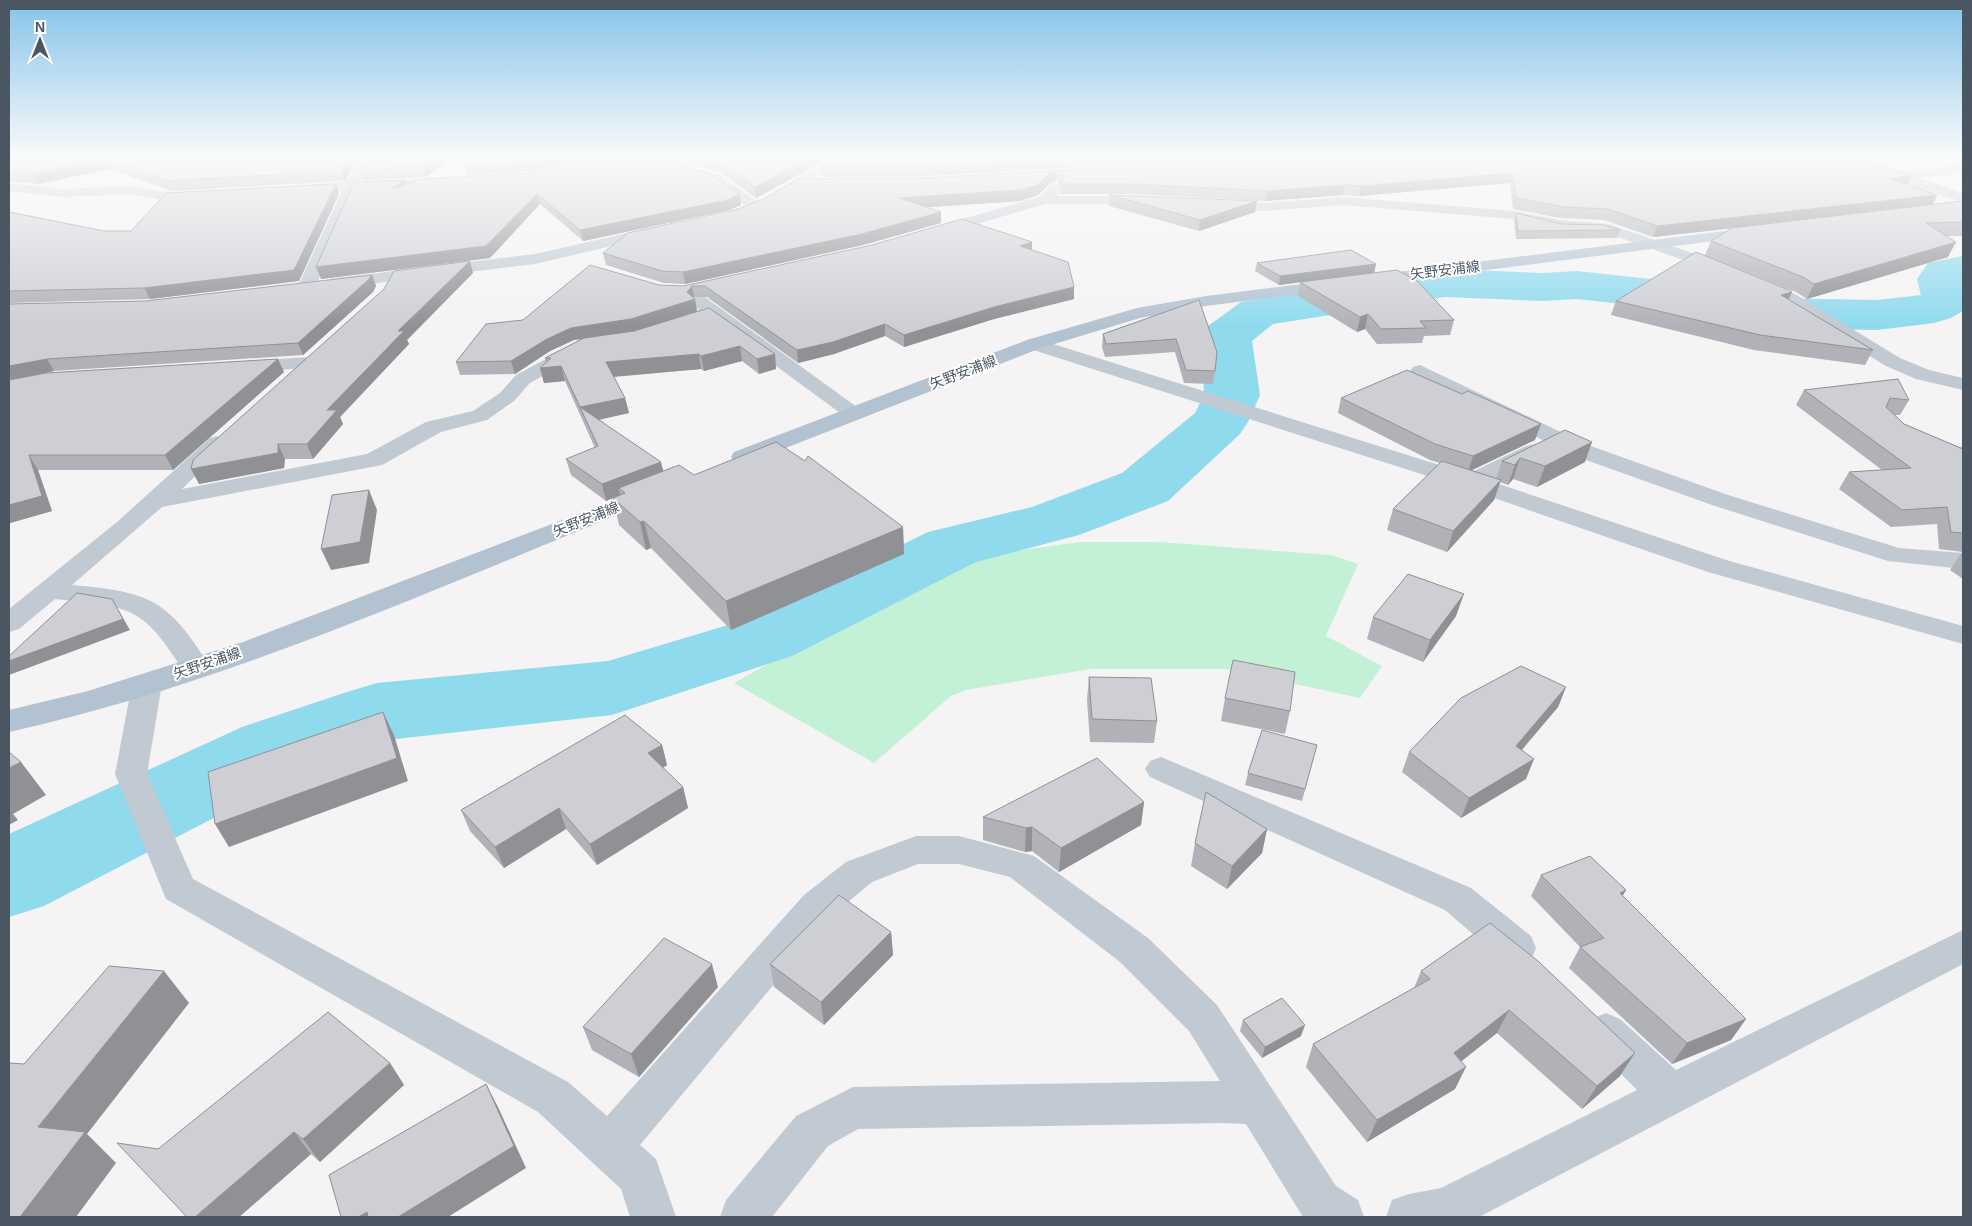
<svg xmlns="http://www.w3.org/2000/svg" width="1972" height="1226" viewBox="0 0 1972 1226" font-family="Helvetica,'Noto Sans JP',sans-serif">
<rect width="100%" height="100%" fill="#f5f3f3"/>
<path fill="#c3f1d5" d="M 1080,542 L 1159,542 L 1331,555 L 1358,564 L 1326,636 L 1382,666 L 1360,698 L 1226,669 L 1091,669 L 966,690 L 951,696 L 874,763 L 734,683 L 938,569 L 1015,551 Z"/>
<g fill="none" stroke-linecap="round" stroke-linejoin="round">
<path fill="#90daee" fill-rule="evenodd" d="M 1963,256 L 1963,311 L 1951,318 L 1934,323 L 1877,330 L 1767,328 L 1721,315 L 1577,299 L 1542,301 L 1445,297 L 1273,324 L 1252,341 L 1260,395 L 1248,422 L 1240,434 L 1168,501 L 1079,535 L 976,562 L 792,656 L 612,715 L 387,740 L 304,771 L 44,906 L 9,917 L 9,834 L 242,727 L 347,692 L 377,683 L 608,661 L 738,622 L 816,587 L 928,532 L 1032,507 L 1122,473 L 1195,413 L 1204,395 L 1201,337 L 1208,326 L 1241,302 L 1389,276 L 1445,269 L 1542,273 L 1577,271 L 1725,287 L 1769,298 L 1877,300 L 1921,295 L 1917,279 L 1928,263 Z"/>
<path fill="#c1cad2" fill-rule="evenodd" d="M 359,156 L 371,156 L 360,182 L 446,177 L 453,181 L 446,185 L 357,190 L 316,286 L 313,290 L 301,290 L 298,286 L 342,191 L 299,193 L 292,189 L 299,185 L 346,182 Z
M 675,156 L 687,156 L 693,168 L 720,175 L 763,206 L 756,210 L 751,209 L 710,181 L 682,174 Z
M 836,156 L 851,156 L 778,200 L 768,200 L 766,197 Z
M 1963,164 L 1963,172 L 1919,178 L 1963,193 L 1963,202 L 1896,180 L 1894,177 L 1901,173 Z
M 9,183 L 64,189 L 131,186 L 169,193 L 199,191 L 206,195 L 199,199 L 169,201 L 131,194 L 64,197 L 9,191 Z
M 1056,183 L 1063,187 L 1056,196 L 1147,196 L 1154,200 L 1147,204 L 1045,204 L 932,237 L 924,232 L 927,229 L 1039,197 L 1051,184 Z
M 1343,197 L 1514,211 L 1560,220 L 1609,224 L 1726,265 L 1795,294 L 1900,358 L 1929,370 L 1963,378 L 1963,390 L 1916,379 L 1886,366 L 1783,302 L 1714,271 L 1602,231 L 1560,230 L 1514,219 L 1343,205 L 1265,211 L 1220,208 L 1213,204 L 1220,200 L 1265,203 Z
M 658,226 L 663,228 L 666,231 L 663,234 L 535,264 L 336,288 L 330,287 L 328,283 L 330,279 L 336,278 L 535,254 Z
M 685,286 L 691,287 L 861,410 L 865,414 L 861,418 L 854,420 L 847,418 L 679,295 L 676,291 L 679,287 Z
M 1034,338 L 1468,474 L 1526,446 L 1534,444 L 1542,446 L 1545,451 L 1542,456 L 1490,481 L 1726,560 L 1963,626 L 1963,644 L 1708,572 L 1462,487 L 1027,348 L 1025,344 L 1027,340 Z
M 572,345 L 579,347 L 582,351 L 579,355 L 530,383 L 514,401 L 487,420 L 441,432 L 382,465 L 162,507 L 72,585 C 152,592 168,600 211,668 L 206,675 L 196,678 L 186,675 C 142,605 134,608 55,599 L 19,629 L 9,632 L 9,609 L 117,522 L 210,438 L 218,436 L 226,438 L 229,443 L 182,489 L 367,454 L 426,422 L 473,411 L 500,393 L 516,375 Z
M 309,357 L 316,359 L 319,363 L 316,367 L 244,373 L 237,371 L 234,367 L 237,363 L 244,361 Z
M 1420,365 L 1588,445 L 1728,495 L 1899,548 L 1963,553 L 1963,569 L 1888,561 L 1712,505 L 1572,455 L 1413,375 L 1410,371 L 1413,367 Z
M 147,674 L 158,677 L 162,684 L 147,774 L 193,879 L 568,1082 L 607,1116 L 804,895 L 846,862 L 916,836 L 959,836 L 1034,856 L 1148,938 L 1217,1005 L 1336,1186 L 1358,1200 L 1364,1217 L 1303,1217 L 1246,1124 L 1223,1123 L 858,1129 L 828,1146 L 772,1217 L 720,1217 L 726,1200 L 796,1116 L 853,1087 L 1220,1081 L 1189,1031 L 1120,962 L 1010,877 L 959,864 L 918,864 L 872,882 L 830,917 L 640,1145 L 656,1159 L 676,1217 L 630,1217 L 621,1189 L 538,1112 L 166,899 L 115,774 L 132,684 L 136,677 Z
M 1161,757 L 1471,888 L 1531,936 L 1536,948 L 1531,960 L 1517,964 L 1503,960 L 1445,910 L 1150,777 L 1145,769 L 1150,761 Z
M 1963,930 L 1963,964 L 1479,1217 L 1386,1217 L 1392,1200 L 1409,1194 L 1441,1188 L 1637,1090 L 1592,1045 L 1586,1032 L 1592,1019 L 1606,1013 L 1620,1019 L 1676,1070 Z"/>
<path fill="#b3c2d1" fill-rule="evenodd" d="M 1756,227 L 1761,229 L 1764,232 L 1761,235 L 1206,306 L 1140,318 L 1041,348 L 750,462 L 742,464 L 734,462 L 731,457 L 734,452 L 1027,340 L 1137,308 L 1206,296 Z
M 649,487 L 657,489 L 661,494 L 657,499 C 445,584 233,682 9,732 L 9,710 L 88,691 L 243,642 Z"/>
</g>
<path fill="#b0b2b7" d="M 9,156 L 358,156 L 345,181 L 172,191 L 109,169 L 38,184 L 9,181 L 9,184 Z
M 455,156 L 426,177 L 363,180 L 360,170 Z
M 584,156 L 534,171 L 466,175 L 463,165 Z
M 688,156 L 833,156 L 756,198 L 721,173 L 694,166 Z
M 838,156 L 1514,156 L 1485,159 L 1190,161 L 925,176 L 821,177 L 820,167 Z
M 1530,156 L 1963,156 L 1963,158 L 1856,158 L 1912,175 L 1908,185 L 1937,195 L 1932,205 L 1963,202 L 1963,236 L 1946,236 L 1948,257 L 1807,299 L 1796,292 L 1741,270 L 1792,292 L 1788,300 L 1873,350 L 1865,365 L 1754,350 L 1611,315 L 1616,301 L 1705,255 L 1711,241 L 1732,228 L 1653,237 L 1604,220 L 1560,218 L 1513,209 L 1510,183 L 1359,196 L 1343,195 L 1265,201 L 1132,194 L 1060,194 L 1060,184 L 1056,181 L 1050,183 L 1038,195 L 1020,201 L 926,207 L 941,223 L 863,245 L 685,284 L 664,283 L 606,265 L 603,253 L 925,178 L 1191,163 L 1488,161 Z
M 680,166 L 740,194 L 741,205 L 729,210 L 583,241 L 540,204 L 490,258 L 321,279 L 407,184 L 533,173 Z
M 339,194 L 299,281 L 150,299 L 9,303 L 9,304 L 145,301 L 372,275 L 376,286 L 373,292 L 303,355 L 54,371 L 11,380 L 9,375 L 9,212 L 104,231 L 131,231 Z
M 1110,195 L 1255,212 L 1199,231 L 1109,206 Z
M 1516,213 L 1562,224 L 1620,230 L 1617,238 L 1516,239 L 1514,221 Z
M 1032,242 L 1032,250 L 1074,287 L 1074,299 L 994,319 L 904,347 L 885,336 L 834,354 L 798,363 L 707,297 L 694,297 L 694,298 L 695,299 L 697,311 L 709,308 L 775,354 L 776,369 L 759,374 L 742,361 L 704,371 L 701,369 L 614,377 L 625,398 L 629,413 L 599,420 L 664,471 L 694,475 L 903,527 L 904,554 L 731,630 L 651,548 L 646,550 L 619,525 L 613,498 L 606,501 L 571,475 L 566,459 L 595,448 L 565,381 L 544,383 L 540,368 L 546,363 L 545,358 L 582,339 L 574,340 L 550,351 L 515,374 L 460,375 L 456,362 L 523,320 L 659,285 L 683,286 Z
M 1257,263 L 1376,264 L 1374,273 L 1454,320 L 1450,335 L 1424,336 L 1422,343 L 1377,344 L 1365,329 L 1357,332 L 1298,296 L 1300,282 L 1279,285 L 1255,271 Z
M 473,273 L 407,340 L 409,344 L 340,417 L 343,424 L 313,459 L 285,459 L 284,468 L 199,484 Z
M 1199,300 L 1215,371 L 1213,384 L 1184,383 L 1175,352 L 1105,357 L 1102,347 L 1103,334 Z
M 278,359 L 284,372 L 173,470 L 38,470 L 52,511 L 10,523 L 9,380 Z
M 1804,390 L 1909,400 L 1900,415 L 1895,415 L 1904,424 L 1961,448 L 1963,444 L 1963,552 L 1939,549 L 1937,524 L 1891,527 L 1839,489 L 1849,472 L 1882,470 L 1796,405 Z
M 1462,394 L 1535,440 L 1472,470 L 1496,478 L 1502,461 L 1565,430 L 1585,462 L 1537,487 L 1513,479 L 1508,485 L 1500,482 L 1494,500 L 1447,552 L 1387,530 L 1393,509 L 1440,463 L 1430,460 L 1338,413 L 1341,398 Z
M 1962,552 L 1963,552 L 1963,579 L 1950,570 Z
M 1456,616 L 1423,662 L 1367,639 L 1373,617 Z
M 1089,677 L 1157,721 L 1154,743 L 1090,742 L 1087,700 Z
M 1566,687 L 1558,707 L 1522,750 L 1526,779 L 1461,818 L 1402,772 L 1409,752 Z
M 1225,698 L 1290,711 L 1285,734 L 1221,721 Z
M 662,745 L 667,765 L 663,768 L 683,787 L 688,808 L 597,865 L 566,829 L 504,868 L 470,831 L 461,810 Z
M 1317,745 L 1302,801 L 1245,785 L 1248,773 Z
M 1144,802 L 1141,825 L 1059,872 L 1032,851 L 1025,852 L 983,840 L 983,817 Z
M 1267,829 L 1262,853 L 1227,889 L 1191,866 L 1195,843 Z
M 1541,875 L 1623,896 L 1746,1019 L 1731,1040 L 1672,1064 L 1569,968 L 1580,947 L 1531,896 Z
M 1490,923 L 1620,1076 L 1582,1109 L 1497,1033 L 1461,1061 L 1455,1089 L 1367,1142 L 1306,1067 L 1313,1044 L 1414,988 L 1421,971 Z
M 891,932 L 893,955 L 824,1025 L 774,987 L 770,964 Z
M 718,987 L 639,1077 L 592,1050 L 583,1027 Z
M 1243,1020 L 1301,1036 L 1262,1058 L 1240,1031 Z
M 390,1063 L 404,1085 L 320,1162 L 311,1154 L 239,1217 L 158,1149 Z"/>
<path fill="#909195" d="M 350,156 L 358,156 L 345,181 L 341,171 Z
M 439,156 L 455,156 L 426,177 L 423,167 Z
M 550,156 L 584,156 L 534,171 L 531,161 Z
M 814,156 L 833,156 L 756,198 L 755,187 Z
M 1486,156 L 1514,156 L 1485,159 Z
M 104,159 L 109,169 L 38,184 L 33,174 Z
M 1056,171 L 1056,181 L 1050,183 L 1038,195 L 1020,201 L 899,209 L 899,198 Z
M 1513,173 L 1510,183 L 1359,196 L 1361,186 Z
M 1912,175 L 1907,186 L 1891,179 Z
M 405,180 L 409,190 L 392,189 Z
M 336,184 L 339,194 L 299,281 L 150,299 L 144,288 Z
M 1345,185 L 1343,195 L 1265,201 L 1267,191 Z
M 537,194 L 540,204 L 490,258 L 321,279 L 316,267 Z
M 740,194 L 741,205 L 729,210 L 583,241 L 580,230 Z
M 1937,195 L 1932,206 L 1653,237 L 1657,226 Z
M 1257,201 L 1255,212 L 1199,231 L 1200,220 Z
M 941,212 L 941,223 L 863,245 L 685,284 L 683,272 Z
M 1032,242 L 1032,253 L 1020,246 Z
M 1956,242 L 1948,257 L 1807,299 L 1814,284 Z
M 470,261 L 473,273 L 407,340 L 409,344 L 340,417 L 343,424 L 313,459 L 307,444 L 327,410 L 398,331 Z
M 1376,264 L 1374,273 L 1279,285 L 1280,276 Z
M 372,275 L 376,286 L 373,292 L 303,355 L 298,343 Z
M 692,286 L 694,297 L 691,301 L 695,299 L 697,311 L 634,331 L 574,340 L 550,351 L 515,374 L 511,361 L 547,339 L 571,328 L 687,292 Z
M 1074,287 L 1074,299 L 994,319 L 904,347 L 904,335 L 994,307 Z
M 1792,292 L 1786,306 L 1781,295 Z
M 1368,314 L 1365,329 L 1357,332 L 1360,317 Z
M 885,324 L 885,336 L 834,354 L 798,363 L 797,350 Z
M 740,346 L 742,361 L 704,371 L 701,356 Z
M 699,354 L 701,369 L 610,377 L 606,362 Z
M 775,354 L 776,369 L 759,374 L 757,359 Z
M 47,359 L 54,371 L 11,380 L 9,375 L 9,366 Z
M 278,359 L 284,372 L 173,470 L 165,455 Z
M 561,366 L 565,381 L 544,383 L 540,368 Z
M 625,398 L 629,413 L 587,422 L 580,407 Z
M 1541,424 L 1535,440 L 1468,472 L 1473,456 Z
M 1592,442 L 1585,462 L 1537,487 L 1545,466 Z
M 278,444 L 285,459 L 284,468 L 199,484 L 191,469 Z
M 29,455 L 38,470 L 52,511 L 10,523 L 9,521 L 9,505 Z
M 1520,458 L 1513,479 L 1508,485 L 1515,465 Z
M 661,462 L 665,478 L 619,488 L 620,495 L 606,501 L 602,484 Z
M 1501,480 L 1494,500 L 1447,552 L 1453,531 Z
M 369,490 L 377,510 L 369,563 L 331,570 L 321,549 Z
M 644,521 L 651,548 L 646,550 L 640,522 Z
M 903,527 L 904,554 L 731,630 L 726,601 Z
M 1464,594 L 1456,616 L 1423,662 L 1430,640 Z
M 112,599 L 130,630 L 9,675 L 9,661 Z
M 1566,687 L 1558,707 L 1508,766 L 1516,746 Z
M 383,712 L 394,735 L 408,781 L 229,847 L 215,824 Z
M 662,745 L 667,765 L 654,774 L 648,753 Z
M 1534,759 L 1526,779 L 1461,818 L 1469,798 Z
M 21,762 L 46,795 L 13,814 L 18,820 L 9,825 L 9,768 Z
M 683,787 L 688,808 L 597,865 L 590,844 Z
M 1144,802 L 1141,825 L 1059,872 L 1061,848 Z
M 559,808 L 566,829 L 504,868 L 495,847 Z
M 1032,827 L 1032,851 L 1025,852 L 1026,828 Z
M 1267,829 L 1262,853 L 1227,889 L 1232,866 Z
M 1626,890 L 1614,911 L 1620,893 Z
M 891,932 L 893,955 L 824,1025 L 821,1002 Z
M 712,964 L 718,987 L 639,1077 L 631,1054 Z
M 164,971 L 189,1003 L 87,1134 L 116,1163 L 76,1217 L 20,1217 L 38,1127 Z
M 1509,1010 L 1497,1033 L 1443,1076 L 1454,1053 Z
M 1746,1019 L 1731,1040 L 1672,1064 L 1687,1043 Z
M 1305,1025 L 1301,1036 L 1262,1058 L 1265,1047 Z
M 1635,1053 L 1620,1076 L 1582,1109 L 1597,1086 Z
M 390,1063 L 404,1085 L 320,1162 L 303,1139 Z
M 1466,1067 L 1455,1089 L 1367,1142 L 1377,1120 Z
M 486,1084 L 498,1107 L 526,1168 L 448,1217 L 398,1217 Z
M 294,1132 L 311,1154 L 239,1217 L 195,1217 Z
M 367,1212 L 371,1217 L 358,1217 Z"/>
<path fill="#cdcfd5" stroke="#909195" d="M 9,156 L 350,156 L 341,171 L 167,181 L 104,159 L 33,174 L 9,172 Z
M 366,156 L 439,156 L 423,167 L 360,170 Z
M 488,156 L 550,156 L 531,161 L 463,165 Z
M 590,156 L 675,156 L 680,166 L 708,173 L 740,194 L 728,200 L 580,230 L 537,194 L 486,246 L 316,267 L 354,182 L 405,180 L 392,189 L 422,179 L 533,173 Z
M 692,156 L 814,156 L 755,187 L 720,163 L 693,157 Z
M 838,156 L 1112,156 L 925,166 L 820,167 Z
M 1530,156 L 1848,156 L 1912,175 L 1891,179 L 1937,195 L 1657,226 L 1608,209 L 1564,207 L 1516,198 L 1513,173 L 1361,186 L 1345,185 L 1267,191 L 1133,184 L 1060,184 L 1065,176 L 1056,171 L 1050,173 L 1038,185 L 1020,190 L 899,198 L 941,212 L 862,234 L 683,272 L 662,271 L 603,253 L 628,233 L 738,209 L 761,200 L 799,179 L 925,178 L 1191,163 L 1488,161 Z
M 336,184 L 294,270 L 144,288 L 9,291 L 9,212 L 104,231 L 131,231 L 166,193 Z
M 1110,195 L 1257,201 L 1200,220 Z
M 1962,201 L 1963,202 L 1963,222 L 1926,223 L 1956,242 L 1814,284 L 1803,277 L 1711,241 L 1732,228 Z
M 1516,213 L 1562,224 L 1604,225 L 1620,230 L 1518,231 Z
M 962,219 L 1032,242 L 1020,246 L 1068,262 L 1074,287 L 994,307 L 904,335 L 885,324 L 833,342 L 797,350 L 705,286 L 692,286 L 687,292 L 695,299 L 631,319 L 571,328 L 547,339 L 511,361 L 456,362 L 486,324 L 523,320 L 590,265 L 659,285 L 683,286 L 872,245 Z
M 1351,250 L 1376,264 L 1280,276 L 1257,263 Z
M 1696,252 L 1789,290 L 1792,292 L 1781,295 L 1873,350 L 1760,335 L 1616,301 Z
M 470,261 L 398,331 L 404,331 L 327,410 L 337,410 L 307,444 L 278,444 L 278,453 L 191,469 L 193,460 L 384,289 L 394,271 Z
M 1397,270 L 1417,281 L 1454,320 L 1420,321 L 1426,328 L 1381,329 L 1368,314 L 1360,317 L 1300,282 Z
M 372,275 L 368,280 L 298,343 L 47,359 L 9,366 L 9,304 L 145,301 Z
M 1199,300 L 1217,352 L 1215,371 L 1186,370 L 1176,339 L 1106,344 L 1103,334 Z
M 709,308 L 775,354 L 757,359 L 740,346 L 701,356 L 699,354 L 606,362 L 625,398 L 580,407 L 661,462 L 602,484 L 566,459 L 598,446 L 561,366 L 540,368 L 551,358 L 545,358 L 584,338 L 634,331 Z
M 278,359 L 165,455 L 29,455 L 42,496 L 9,505 L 9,380 L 46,373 Z
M 1407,370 L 1462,394 L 1468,391 L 1541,424 L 1473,456 L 1435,444 L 1341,398 Z
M 1898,379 L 1909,400 L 1890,398 L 1886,407 L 1904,424 L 1963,449 L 1963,533 L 1951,532 L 1947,507 L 1902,510 L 1849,472 L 1911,468 L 1804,390 Z
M 1565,430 L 1592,442 L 1545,466 L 1520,458 L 1515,465 L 1502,461 Z
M 776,442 L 805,461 L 808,456 L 903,527 L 726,601 L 644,521 L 640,522 L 613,498 L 625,493 L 619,488 L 679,465 L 694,475 Z
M 1442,461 L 1501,480 L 1453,531 L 1393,509 Z
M 369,490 L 360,542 L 321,549 L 332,495 Z
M 1408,574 L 1464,594 L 1430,640 L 1373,617 Z
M 77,593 L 112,599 L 123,619 L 9,661 L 9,656 Z
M 1233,660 L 1295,672 L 1290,711 L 1225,698 Z
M 1521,666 L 1566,687 L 1516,746 L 1534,759 L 1469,798 L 1409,752 L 1461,698 Z
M 1089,677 L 1151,678 L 1157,721 L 1092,719 Z
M 383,712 L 397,758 L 215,824 L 208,772 Z
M 625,715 L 662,745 L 648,753 L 683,787 L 590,844 L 559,808 L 495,847 L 461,810 Z
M 1262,730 L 1317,745 L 1305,789 L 1248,773 Z
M 9,752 L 21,762 L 9,768 Z
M 1097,758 L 1144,802 L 1061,848 L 1032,827 L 1026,828 L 983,817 Z
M 1206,792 L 1267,829 L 1232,866 L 1195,843 Z
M 1590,856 L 1626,890 L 1620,893 L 1746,1019 L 1687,1043 L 1580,947 L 1604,938 L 1541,875 Z
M 839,895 L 891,932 L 821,1002 L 770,964 Z
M 1490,923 L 1538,961 L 1635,1053 L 1597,1086 L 1509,1010 L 1454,1053 L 1466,1067 L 1377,1120 L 1313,1044 L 1430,979 L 1421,971 Z
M 664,938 L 712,964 L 631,1054 L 583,1027 Z
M 109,966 L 164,971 L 38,1127 L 85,1132 L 20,1217 L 9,1217 L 9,1063 L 24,1064 Z
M 1282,998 L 1305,1025 L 1265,1047 L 1243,1020 Z
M 328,1012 L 390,1063 L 303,1139 L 294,1132 L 195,1217 L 187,1217 L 117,1143 L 158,1149 Z
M 486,1084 L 514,1146 L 398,1217 L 368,1217 L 367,1212 L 358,1217 L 341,1217 L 329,1175 Z"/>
<linearGradient id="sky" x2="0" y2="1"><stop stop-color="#85c3ea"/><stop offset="0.48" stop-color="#fafafa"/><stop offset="1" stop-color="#fafafa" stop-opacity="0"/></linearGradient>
<rect width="1972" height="327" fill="url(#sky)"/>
<g text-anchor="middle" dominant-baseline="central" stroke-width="4" stroke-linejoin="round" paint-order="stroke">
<g font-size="14" fill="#4a5661" stroke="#fff">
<text transform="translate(1445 270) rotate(-7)">矢野安浦線</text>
<text transform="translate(963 372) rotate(-21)">矢野安浦線</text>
<text transform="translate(586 519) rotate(-22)">矢野安浦線</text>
<text transform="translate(207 663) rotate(-19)">矢野安浦線</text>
</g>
</g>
<rect width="1972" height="1226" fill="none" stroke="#4a5661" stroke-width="20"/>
<g transform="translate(40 40)" stroke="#ffffff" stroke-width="4" paint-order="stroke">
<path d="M0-4L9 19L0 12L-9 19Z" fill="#4a5661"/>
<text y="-8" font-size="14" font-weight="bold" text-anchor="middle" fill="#4a5661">N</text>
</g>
</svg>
